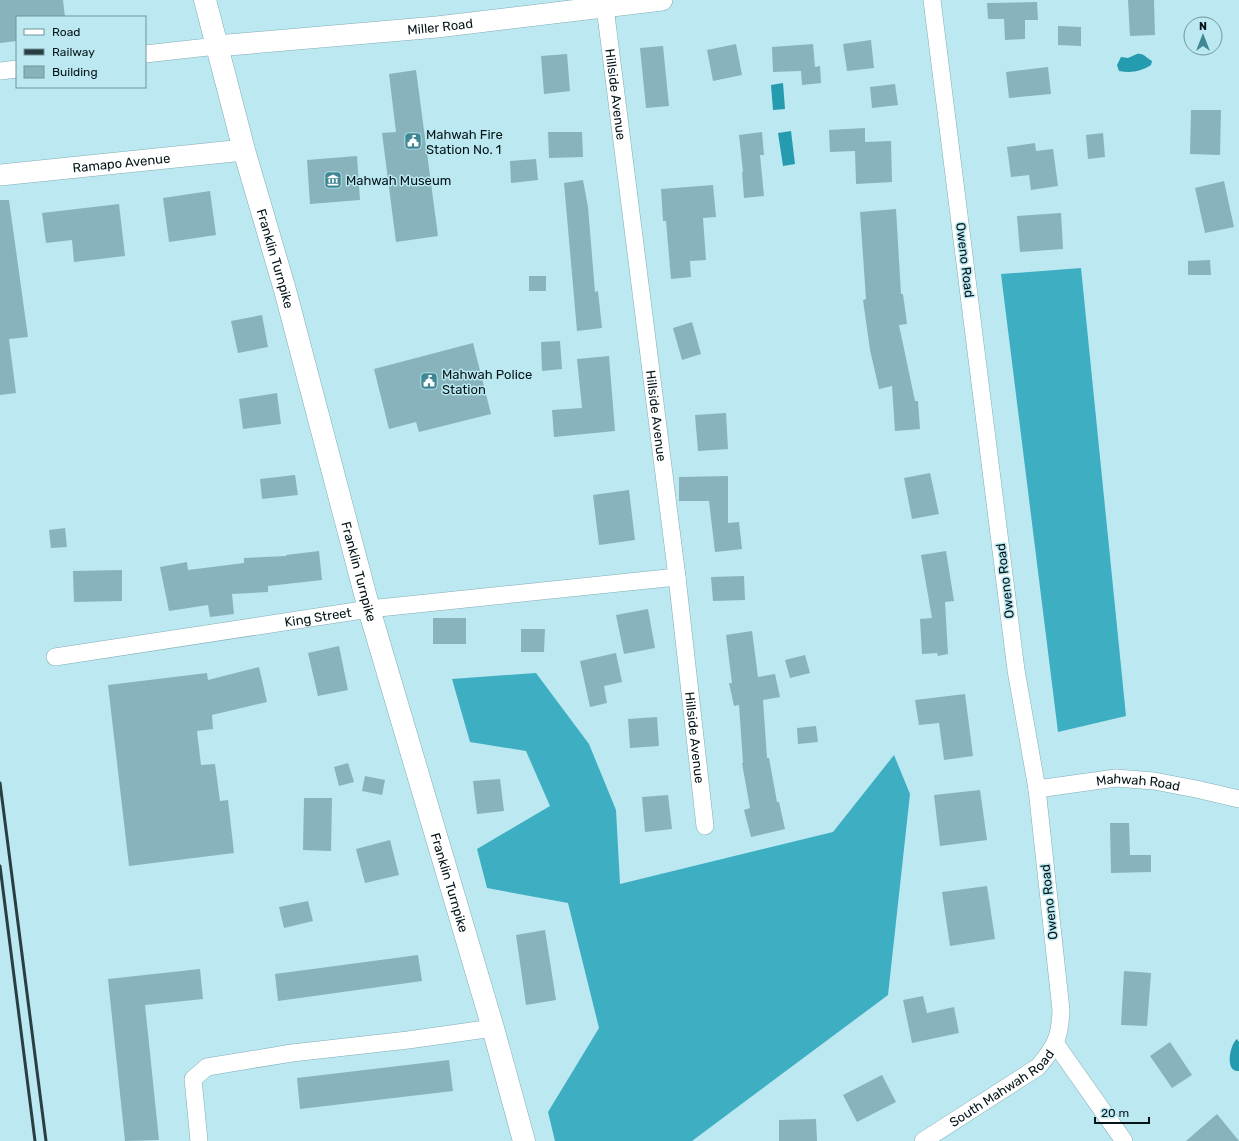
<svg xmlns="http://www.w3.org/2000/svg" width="1239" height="1141" viewBox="0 0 1239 1141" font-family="Rubik,sans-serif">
<rect width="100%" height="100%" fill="#bbe8f1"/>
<path fill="#3eaec2" d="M 1081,268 L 1126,716 L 1058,732 L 1001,274 Z
M 536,673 L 589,744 L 616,810 L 620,884 L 833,832 L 894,755 L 910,794 L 888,995 L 692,1141 L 555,1141 L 548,1112 L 599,1028 L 568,903 L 487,888 L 477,849 L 550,806 L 526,751 L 470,742 L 452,679 Z"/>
<path fill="#259baf" d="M 1137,54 C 1144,53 1146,58 1152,61 L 1151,65 C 1140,72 1131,73 1119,71 L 1117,65 L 1121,57 L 1128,58 Z
M 783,83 L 785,109 L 773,110 L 771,85 Z
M 791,131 L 795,164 L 783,166 L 778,133 Z
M 1237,1039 L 1239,1042 L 1239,1071 C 1224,1073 1230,1044 1237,1039 Z"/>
<path fill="#88b3bc" d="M 0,0 L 63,0 L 65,17 L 17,17 L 17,41 L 0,43 Z
M 1128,0 L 1154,0 L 1155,35 L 1130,36 Z
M 1037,2 L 1038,20 L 1025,20 L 1025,39 L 1005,40 L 1004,19 L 988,19 L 987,3 Z
M 1058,26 L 1081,27 L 1081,46 L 1058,45 Z
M 871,40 L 874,68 L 847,71 L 843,44 Z
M 736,44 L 742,75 L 713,81 L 707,50 Z
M 813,44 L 815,67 L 820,66 L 821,83 L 802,85 L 801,71 L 773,72 L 772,47 Z
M 663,46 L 669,106 L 646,108 L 640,48 Z
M 567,54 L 570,91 L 544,94 L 541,56 Z
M 1048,67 L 1051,94 L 1009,98 L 1006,72 Z
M 416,70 L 438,236 L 396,242 L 382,133 L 396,132 L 389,74 Z
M 895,84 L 898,105 L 872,108 L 870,87 Z
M 1191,110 L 1221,110 L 1220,155 L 1190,154 Z
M 865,128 L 865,142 L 891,141 L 892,182 L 856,184 L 855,151 L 830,152 L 829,130 Z
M 548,132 L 582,132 L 583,157 L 549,158 Z
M 762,132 L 764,155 L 760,155 L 764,196 L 744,198 L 742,172 L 743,172 L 739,135 Z
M 1103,133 L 1105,157 L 1088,159 L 1086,135 Z
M 1035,143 L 1036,151 L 1053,149 L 1058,186 L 1031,190 L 1029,175 L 1011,177 L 1007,147 Z
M 357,156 L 360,200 L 310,204 L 307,160 Z
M 536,159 L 538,180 L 511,183 L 510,161 Z
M 583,180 L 588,207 L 595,292 L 598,291 L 602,328 L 577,331 L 564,183 Z
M 1224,181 L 1234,227 L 1205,233 L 1195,188 Z
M 713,185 L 716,217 L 703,218 L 706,260 L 690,261 L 691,277 L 671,279 L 666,221 L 663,221 L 661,189 Z
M 210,191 L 216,235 L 169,242 L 163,198 Z
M 0,200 L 9,200 L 28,337 L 9,339 L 16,393 L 0,395 Z
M 119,204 L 125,256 L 74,262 L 72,240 L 46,243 L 42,213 Z
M 896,209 L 901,294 L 903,294 L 907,324 L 899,325 L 915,401 L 918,401 L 920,429 L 895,431 L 892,386 L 879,389 L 870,350 L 863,300 L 866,299 L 860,212 Z
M 1061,213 L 1063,249 L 1020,252 L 1017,216 Z
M 1210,260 L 1211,275 L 1188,275 L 1188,261 Z
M 529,276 L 546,276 L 546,291 L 529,291 Z
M 262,315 L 268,347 L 238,353 L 231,321 Z
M 692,322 L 701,354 L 682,360 L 673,328 Z
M 560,341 L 562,369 L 542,371 L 541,342 Z
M 473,343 L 491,414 L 419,432 L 416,422 L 389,429 L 374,369 Z
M 609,356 L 615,431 L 554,437 L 552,410 L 582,408 L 577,359 Z
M 277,393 L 281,424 L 243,429 L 239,399 Z
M 726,413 L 728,449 L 698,451 L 695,415 Z
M 930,473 L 939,514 L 912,519 L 904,478 Z
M 295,475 L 298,495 L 262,499 L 260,479 Z
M 728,476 L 728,523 L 739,522 L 742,549 L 715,552 L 709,501 L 679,501 L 679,477 Z
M 629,490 L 635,540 L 599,545 L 593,495 Z
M 65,528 L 67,547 L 51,548 L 49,530 Z
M 319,551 L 322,580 L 268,586 L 268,592 L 232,594 L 234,614 L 210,617 L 208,605 L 169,611 L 160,567 L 187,562 L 188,570 L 244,563 L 244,558 L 286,556 L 286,555 Z
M 946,551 L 954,601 L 945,602 L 948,654 L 938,656 L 937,653 L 922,654 L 920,619 L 932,618 L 921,555 Z
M 122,570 L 122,601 L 74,602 L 73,571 Z
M 744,576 L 745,600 L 713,601 L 711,577 Z
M 648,609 L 655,648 L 624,654 L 616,615 Z
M 433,618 L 466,618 L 466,644 L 433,644 Z
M 521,629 L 545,629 L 544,652 L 521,652 Z
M 752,631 L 758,677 L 775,674 L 780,697 L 763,700 L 767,758 L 769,758 L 777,802 L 779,802 L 785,829 L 751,837 L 744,810 L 750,808 L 742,763 L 743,763 L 739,705 L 734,706 L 729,683 L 732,683 L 726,635 Z
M 339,646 L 348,690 L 318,696 L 308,653 Z
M 616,653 L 622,682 L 604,686 L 607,703 L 590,707 L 580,661 Z
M 805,655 L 810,673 L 790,678 L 785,660 Z
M 259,667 L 267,702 L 212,715 L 213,729 L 197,731 L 201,765 L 215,764 L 220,801 L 228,800 L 234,853 L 129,866 L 108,685 L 207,673 L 208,680 Z
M 965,694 L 973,756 L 944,760 L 939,723 L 919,725 L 915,700 Z
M 657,717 L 659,746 L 630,748 L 628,719 Z
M 816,726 L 818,742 L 798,744 L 797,728 Z
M 348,763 L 354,782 L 339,786 L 334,767 Z
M 365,776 L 385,780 L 382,795 L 362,791 Z
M 500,779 L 504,811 L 477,814 L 473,781 Z
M 980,790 L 987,840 L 940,846 L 934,795 Z
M 668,795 L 672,829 L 645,832 L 642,797 Z
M 304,798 L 332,798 L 331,851 L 303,850 Z
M 1110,823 L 1129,823 L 1130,855 L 1151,855 L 1151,872 L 1111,873 Z
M 390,840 L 399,875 L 365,883 L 356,849 Z
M 987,886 L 995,939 L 950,946 L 942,892 Z
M 308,901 L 313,921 L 284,928 L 279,907 Z
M 545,930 L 556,1000 L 526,1005 L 516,935 Z
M 418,955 L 422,981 L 278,1001 L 275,974 Z
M 200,969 L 203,999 L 145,1005 L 159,1140 L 125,1141 L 108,979 Z
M 1124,971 L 1151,973 L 1147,1026 L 1121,1025 Z
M 923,996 L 927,1013 L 954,1007 L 959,1033 L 912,1043 L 903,1000 Z
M 1170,1042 L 1192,1075 L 1172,1088 L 1150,1056 Z
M 449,1060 L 453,1091 L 300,1109 L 297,1078 Z
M 882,1075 L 896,1102 L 857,1122 L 843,1095 Z
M 1217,1114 L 1239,1141 L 1186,1141 Z
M 816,1119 L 817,1141 L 779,1141 L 779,1120 Z"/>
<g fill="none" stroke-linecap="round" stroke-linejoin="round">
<defs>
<g id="minor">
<path id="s1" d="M 605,7 L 677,577 L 705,826"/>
<path d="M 145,54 L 217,46"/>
<path d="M 0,71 L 17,69"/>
<path id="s2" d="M 55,657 L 369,609 L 677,577"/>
<path id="s3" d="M 1037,789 L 1116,778 L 1154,781 L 1196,789 L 1239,799"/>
<path d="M 1055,1043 L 1124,1141"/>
<path d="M 199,1141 L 193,1079 L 207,1067 L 292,1053 L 408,1040 L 493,1028"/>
<path id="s4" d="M 923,1141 L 1038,1067 C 1056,1046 1060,1037 1061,1010 L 1037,789 L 1016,670 L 932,0"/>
</g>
<g id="tertiary">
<path id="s5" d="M 217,46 L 437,27 L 662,0"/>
<path id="s6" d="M 0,175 L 244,150"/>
</g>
<g id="primary">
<path id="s7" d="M 205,0 L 244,150 L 285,290 L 369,609 L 493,1028 L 524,1141"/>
</g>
</defs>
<use href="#minor" stroke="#81adb6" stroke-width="18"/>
<use href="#tertiary" stroke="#81adb6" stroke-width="22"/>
<use href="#primary" stroke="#81adb6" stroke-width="23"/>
<use href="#minor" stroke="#fff" stroke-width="17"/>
<use href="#tertiary" stroke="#fff" stroke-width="21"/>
<use href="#primary" stroke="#fff" stroke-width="22"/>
<path stroke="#283e43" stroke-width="3" d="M 0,783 L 46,1141
M 0,866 L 35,1141"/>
</g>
<defs>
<symbol id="civic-square" viewBox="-11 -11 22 22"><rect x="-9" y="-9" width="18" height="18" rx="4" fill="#418693" stroke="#bbe8f1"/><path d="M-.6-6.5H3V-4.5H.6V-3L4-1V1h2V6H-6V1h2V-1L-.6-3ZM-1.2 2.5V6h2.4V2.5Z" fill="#fff"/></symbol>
<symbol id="museum-square" viewBox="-11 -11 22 22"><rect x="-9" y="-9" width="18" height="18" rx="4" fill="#418693" stroke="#bbe8f1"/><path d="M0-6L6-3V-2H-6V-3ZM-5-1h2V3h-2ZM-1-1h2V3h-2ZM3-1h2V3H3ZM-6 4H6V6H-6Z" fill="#fff"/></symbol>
</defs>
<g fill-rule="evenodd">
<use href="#civic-square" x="403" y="131" width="20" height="20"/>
<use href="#museum-square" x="323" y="170" width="20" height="20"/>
<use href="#civic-square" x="419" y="371" width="20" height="20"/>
</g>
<g text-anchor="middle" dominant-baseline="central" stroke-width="3" stroke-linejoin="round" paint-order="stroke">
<g font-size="13" fill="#041418" stroke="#bbe8f1">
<text stroke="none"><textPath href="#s5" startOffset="224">Miller Road</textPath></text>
<text stroke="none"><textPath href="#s1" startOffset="88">Hillside Avenue</textPath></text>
<text stroke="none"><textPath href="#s6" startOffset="122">Ramapo Avenue</textPath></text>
<text stroke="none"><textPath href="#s7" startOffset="268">Franklin Turnpike</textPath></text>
<text transform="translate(965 260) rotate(83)">Oweno Road</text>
<text stroke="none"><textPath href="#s1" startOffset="412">Hillside Avenue</textPath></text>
<text stroke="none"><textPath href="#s7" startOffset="592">Franklin Turnpike</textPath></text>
<text transform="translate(1005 581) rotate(-97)">Oweno Road</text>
<text stroke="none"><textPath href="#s2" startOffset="266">King Street</textPath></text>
<text stroke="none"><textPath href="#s1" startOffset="736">Hillside Avenue</textPath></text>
<text stroke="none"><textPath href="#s3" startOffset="102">Mahwah Road</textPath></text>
<text stroke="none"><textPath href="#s7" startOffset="916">Franklin Turnpike</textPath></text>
<text transform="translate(1049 902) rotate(-96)">Oweno Road</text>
<text stroke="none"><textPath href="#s4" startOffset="95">South Mahwah Road</textPath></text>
</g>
<g font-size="13" fill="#041418" stroke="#bbe8f1" text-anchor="start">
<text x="426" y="134">Mahwah Fire<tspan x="426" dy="15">Station No. 1</tspan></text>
<text x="346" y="180">Mahwah Museum</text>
<text x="442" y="374">Mahwah Police<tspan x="442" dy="15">Station</tspan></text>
</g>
</g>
<rect x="16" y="16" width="130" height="72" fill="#bbe8f1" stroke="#72939a"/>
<rect x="24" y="29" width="20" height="6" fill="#ffffff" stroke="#72939a"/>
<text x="52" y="36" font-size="12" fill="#041418">Road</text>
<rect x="24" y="49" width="20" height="6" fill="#283e43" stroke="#72939a"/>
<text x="52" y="56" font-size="12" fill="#041418">Railway</text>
<rect x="24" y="66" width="20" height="12" fill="#88b3bc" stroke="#72939a"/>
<text x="52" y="76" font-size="12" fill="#041418">Building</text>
<g transform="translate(1203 36)"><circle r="19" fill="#bbe8f1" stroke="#72939a"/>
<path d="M0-3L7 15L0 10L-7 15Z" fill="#418693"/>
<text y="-6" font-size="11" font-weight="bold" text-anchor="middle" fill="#041418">N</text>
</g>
<path d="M1095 1117v6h54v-6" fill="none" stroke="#041418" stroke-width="2"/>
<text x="1101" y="1117" font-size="12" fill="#041418" stroke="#bbe8f1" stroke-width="3" paint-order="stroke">20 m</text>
</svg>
